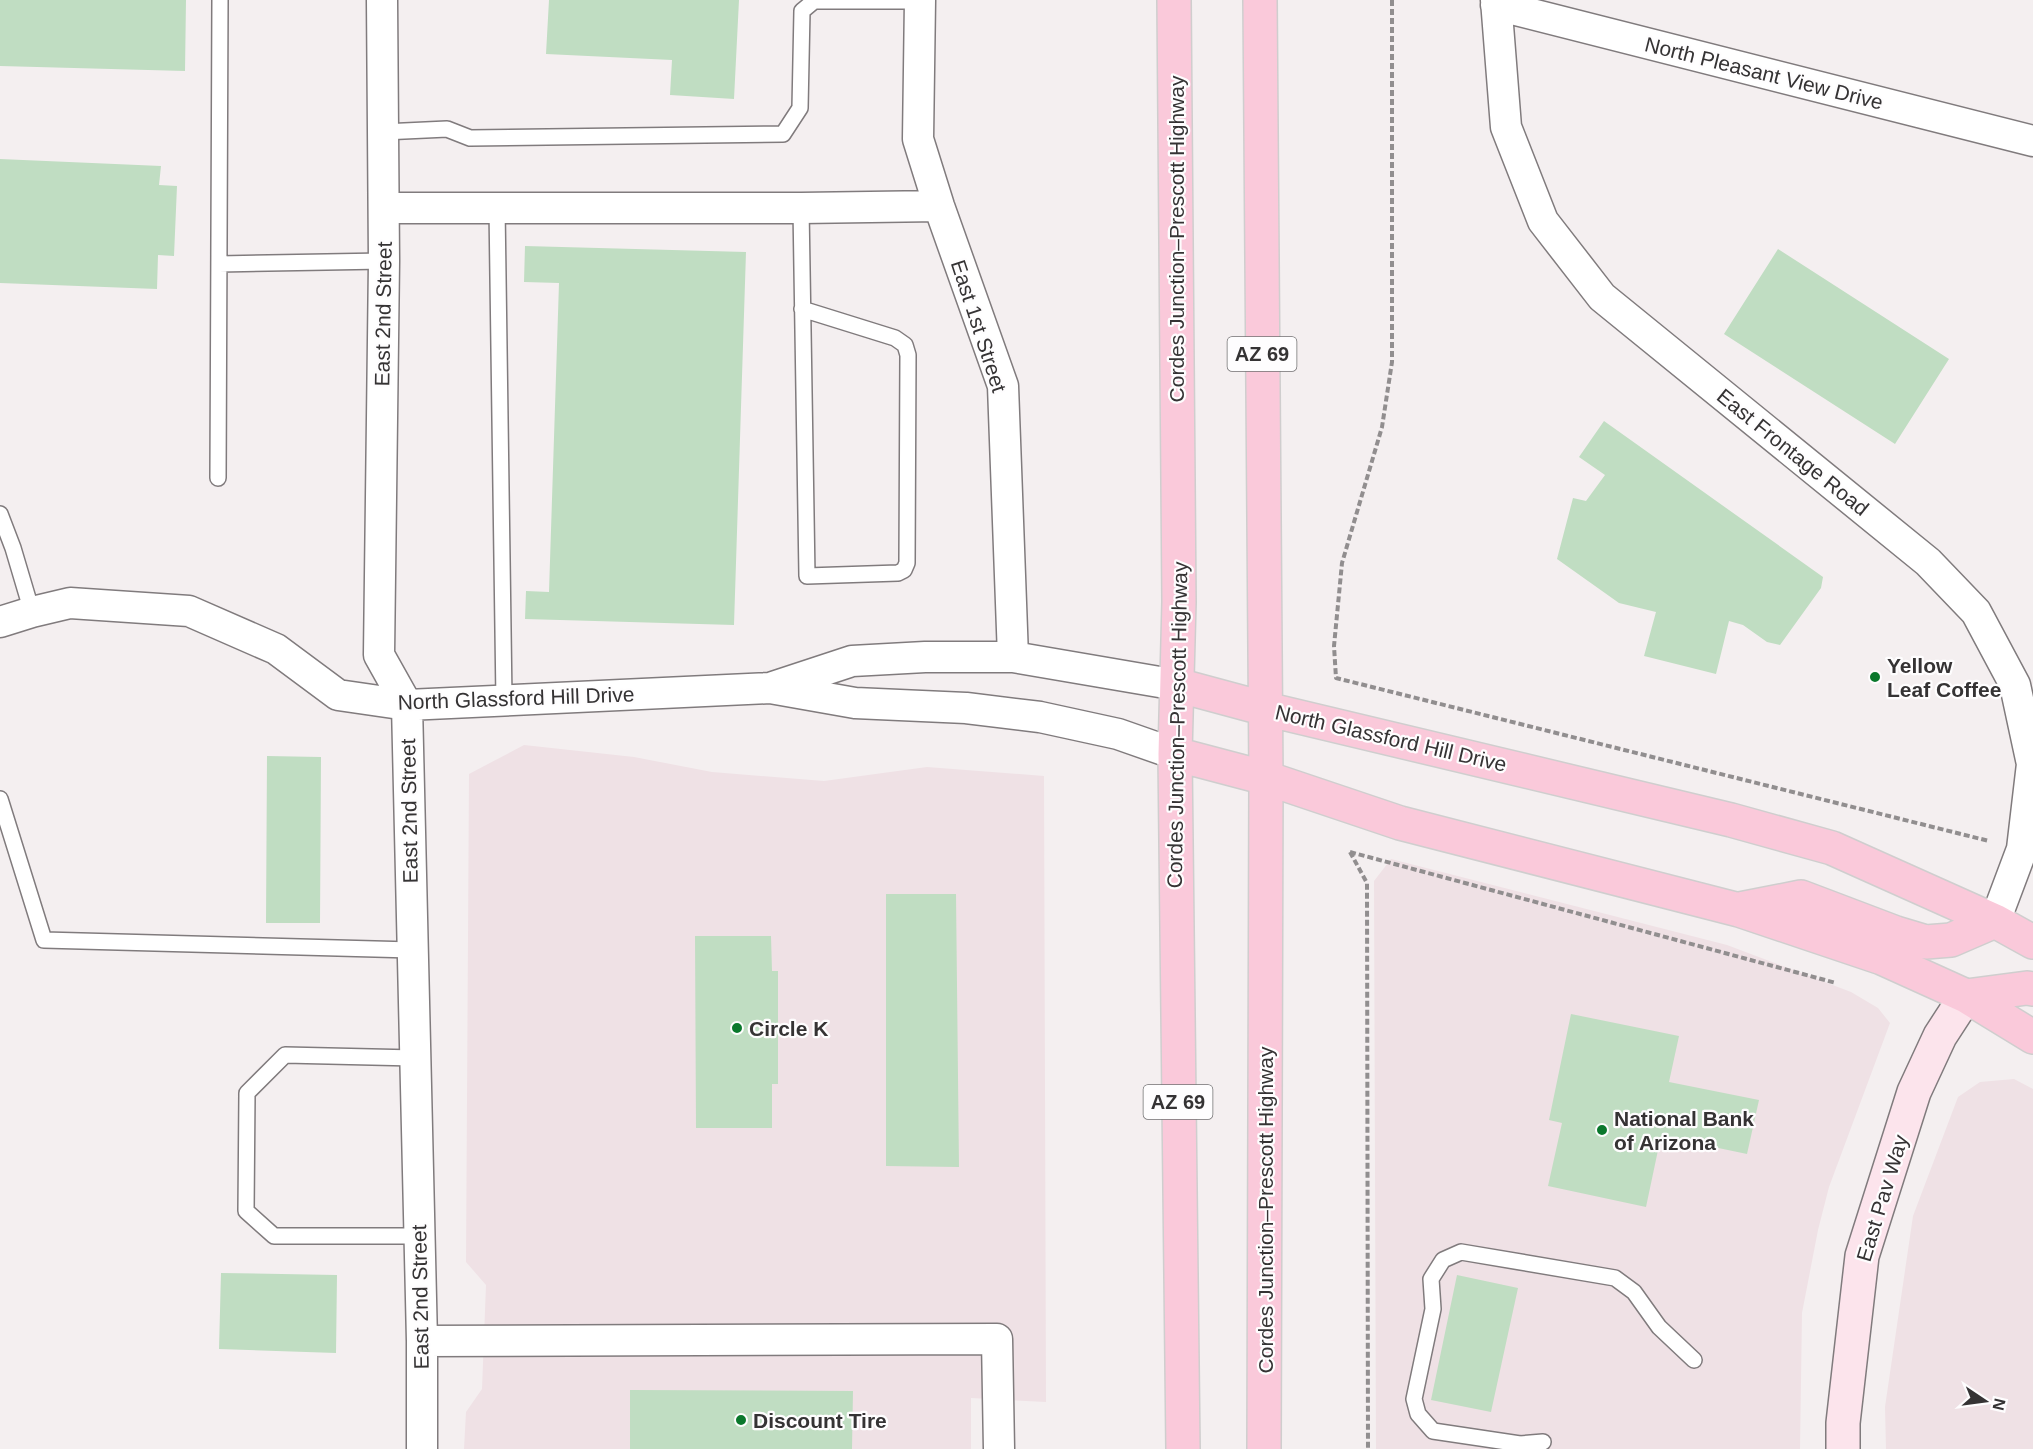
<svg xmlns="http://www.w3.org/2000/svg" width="2033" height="1449" viewBox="0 0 2033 1449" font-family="Helvetica,sans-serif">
<rect width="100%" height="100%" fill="#f4eff0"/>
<path fill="#efe1e5" d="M 524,745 L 634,757 L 712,772 L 824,781 L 927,767 L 1044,776 L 1046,1402 L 971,1398 L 971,1449 L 464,1449 L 466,1412 L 482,1389 L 486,1285 L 466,1262 L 469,774 Z
M 1391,859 L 1727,945 L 1851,992 L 1878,1008 L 1890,1023 L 1829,1187 L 1818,1230 L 1802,1313 L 1800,1449 L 1376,1449 L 1374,881 Z
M 2014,1079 L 2033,1089 L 2033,1449 L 1886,1449 L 1885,1407 L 1913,1216 L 1958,1097 L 1980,1082 Z"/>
<path fill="#c0ddc2" d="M 0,0 L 186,0 L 185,71 L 0,66 Z
M 549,0 L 739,0 L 734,99 L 670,95 L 672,60 L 546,54 Z
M 0,159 L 161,166 L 159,185 L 177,186 L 174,256 L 158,255 L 157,289 L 0,283 Z
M 525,246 L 746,252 L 734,625 L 525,619 L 526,591 L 549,592 L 559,283 L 524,282 Z
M 1778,249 L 1949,359 L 1895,444 L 1724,334 Z
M 1604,421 L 1823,577 L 1821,588 L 1780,645 L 1767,642 L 1743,625 L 1729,621 L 1716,674 L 1644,656 L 1656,612 L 1619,603 L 1557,559 L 1573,498 L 1586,501 L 1605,475 L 1579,457 Z
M 267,756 L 321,757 L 320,923 L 266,923 Z
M 886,894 L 956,894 L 959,1167 L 886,1166 Z
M 695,936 L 771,936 L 772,971 L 778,971 L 778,1084 L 772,1084 L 772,1128 L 696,1128 Z
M 1571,1014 L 1679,1036 L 1669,1082 L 1759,1100 L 1747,1154 L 1661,1136 L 1646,1207 L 1548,1186 L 1562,1123 L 1549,1120 Z
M 221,1273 L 337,1275 L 336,1353 L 219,1349 Z
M 1457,1275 L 1518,1288 L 1491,1412 L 1431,1400 Z
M 630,1390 L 853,1391 L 852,1449 L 630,1449 Z"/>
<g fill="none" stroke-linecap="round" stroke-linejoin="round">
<defs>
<path id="lane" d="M 383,132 L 447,129 L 470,138 L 783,134 L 800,108 L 802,11 L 814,1 L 920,1
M 497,207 L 504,700
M 801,208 L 807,576 L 898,573 L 904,570 L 907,563 L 908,355 L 905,345 L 895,338 L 802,309
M 219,264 L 384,261
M 218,478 L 220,0
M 0,514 L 13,548 L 32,612
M 0,799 L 44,940 L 412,950
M 415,1058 L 285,1055 L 247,1093 L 246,1211 L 274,1236 L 419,1236
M 1543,1442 L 1520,1444 L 1433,1431 L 1418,1414 L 1414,1399 L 1433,1309 L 1431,1279 L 1443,1260 L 1461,1252 L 1615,1278 L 1634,1292 L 1659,1327 L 1694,1360"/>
<path id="street" d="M 382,0 L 384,261 L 379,655 L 407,705 L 422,1341 L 422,1449
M 920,0 L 918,139 L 939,206 L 1003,386 L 1013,657
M 1496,0 L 1506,127 L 1543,221 L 1602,297 L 1928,562 L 1976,612 L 2015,685 L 2032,764 L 2022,849 L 1995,921
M 1496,5 L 2033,141
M 384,208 L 801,208 L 939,206
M 0,622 L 32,612 L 70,603 L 189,611 L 276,649 L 338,695 L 407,705 L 770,688 L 855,703 L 966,708 L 1040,717 L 1118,734 L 1175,754
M 773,687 L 852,661 L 925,657 L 1013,657 L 1177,685
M 422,1341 L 997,1339 L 999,1449"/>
<path id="secondary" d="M 1843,1449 L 1843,1423 L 1862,1256 L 1914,1092 L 1940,1036 L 1966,996"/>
<path id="primary" d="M 1174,0 L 1179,602 L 1175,754 L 1183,1449
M 1260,0 L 1266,778 L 1264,1449
M 1177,685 L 1266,709 L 1731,820 L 1832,848 L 1995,921 L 2033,942
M 1175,754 L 1266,778 L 1400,823 L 1739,910 L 1882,958 L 1966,996 L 2033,1037
M 1740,909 L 1801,897 L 1896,933 L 1926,942 L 1951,940 L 1995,921
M 1966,996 L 2027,988 L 2033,989"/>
</defs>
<use href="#lane" stroke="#807b7d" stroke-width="18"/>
<use href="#street" stroke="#807b7d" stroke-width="33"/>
<use href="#secondary" stroke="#807b7d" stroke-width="36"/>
<use href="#primary" stroke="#cfcece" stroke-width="36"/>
<path stroke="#918e8f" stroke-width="4" stroke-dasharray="6 3" stroke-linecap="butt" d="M 1392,0 L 1392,362 L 1382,427 L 1342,563 L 1334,646 L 1336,678 L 1989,841
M 1350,852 L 1836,983
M 1350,852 L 1367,883 L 1368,1449"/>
<use href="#lane" stroke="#fff" stroke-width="15"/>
<use href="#street" stroke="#fff" stroke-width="30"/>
<use href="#secondary" stroke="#fce4ec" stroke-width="33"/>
<use href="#primary" stroke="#fac9da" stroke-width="33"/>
</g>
<g fill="#0a782c" stroke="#fefdfe" stroke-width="2">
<circle cx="1875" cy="677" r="6"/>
<circle cx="737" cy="1028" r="6"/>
<circle cx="1602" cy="1130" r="6"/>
<circle cx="741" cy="1420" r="6"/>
</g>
<g text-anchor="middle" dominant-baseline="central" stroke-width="4.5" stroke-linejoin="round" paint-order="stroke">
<g fill="#fefdfe" stroke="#717071" stroke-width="1.5">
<rect x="1227.5" y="337" width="69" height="34" rx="4.5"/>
<rect x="1143.5" y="1085" width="69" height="34" rx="4.5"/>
</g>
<g font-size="20" font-weight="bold" fill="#353334">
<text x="1262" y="354">AZ 69</text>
<text x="1178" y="1102">AZ 69</text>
</g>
<g font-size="21" fill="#353334" stroke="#fefdfe">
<text transform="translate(1764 73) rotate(14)">North Pleasant View Drive</text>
<text transform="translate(1176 239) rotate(-90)">Cordes Junction–Prescott Highway</text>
<text transform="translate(383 314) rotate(-89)">East 2nd Street</text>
<text transform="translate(979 326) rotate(72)">East 1st Street</text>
<text transform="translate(1793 452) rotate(39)">East Frontage Road</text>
<text transform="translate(516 698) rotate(-2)">North Glassford Hill Drive</text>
<text transform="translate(1177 725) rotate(-89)">Cordes Junction–Prescott Highway</text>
<text transform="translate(1391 738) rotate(13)">North Glassford Hill Drive</text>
<text transform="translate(409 811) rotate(-91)">East 2nd Street</text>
<text transform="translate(1882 1198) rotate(-73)">East Pav Way</text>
<text transform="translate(1265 1210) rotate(-90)">Cordes Junction–Prescott Highway</text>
<text transform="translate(420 1297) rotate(-91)">East 2nd Street</text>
</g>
<g font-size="21" font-weight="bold" fill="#353334" stroke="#fefdfe" text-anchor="start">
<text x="1887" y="665">Yellow<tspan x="1887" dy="24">Leaf Coffee</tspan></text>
<text x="749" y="1028">Circle K</text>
<text x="1614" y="1118">National Bank<tspan x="1614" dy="24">of Arizona</tspan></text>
<text x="753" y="1420">Discount Tire</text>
</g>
</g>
<g transform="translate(1985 1401) rotate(103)" stroke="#fefdfe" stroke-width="4.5" paint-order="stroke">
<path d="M0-4.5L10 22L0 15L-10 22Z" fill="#353334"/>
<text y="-9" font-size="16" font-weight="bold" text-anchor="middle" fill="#353334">N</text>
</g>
</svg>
